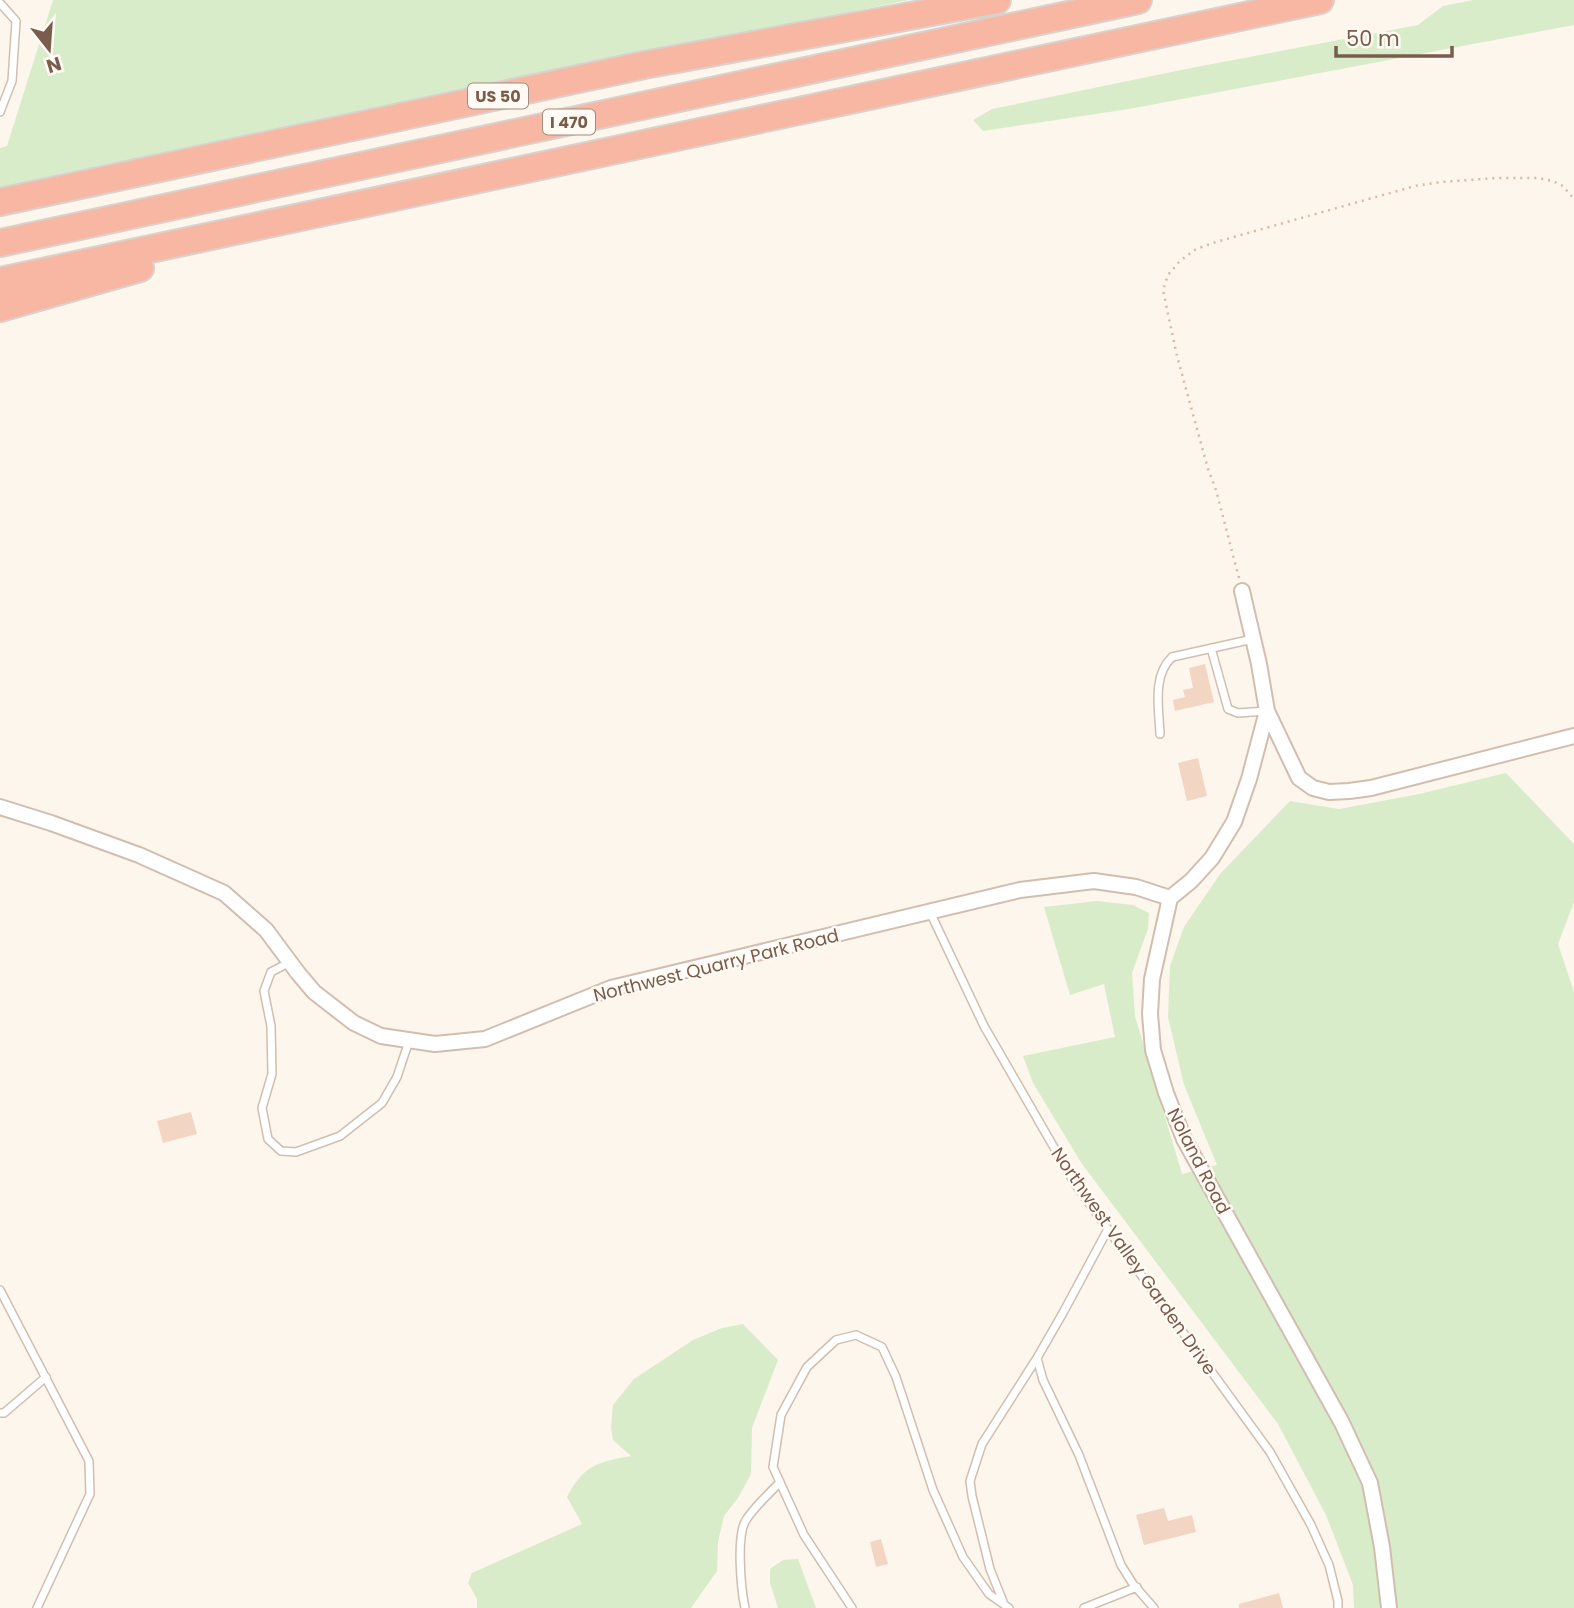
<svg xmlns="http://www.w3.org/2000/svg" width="1574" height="1608" viewBox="0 0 1574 1608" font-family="Poppins,sans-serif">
<rect width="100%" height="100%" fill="#fdf6ec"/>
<path fill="#d8ecc9" d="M 53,0 L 909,0 L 458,91 L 0,190 L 0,148 L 7,146 Z
M 1473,0 L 1574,0 L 1574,25 L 1129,109 L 983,131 L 973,120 L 992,109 L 1191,68 L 1418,25 L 1443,6 Z
M 1506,773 L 1574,844 L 1574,902 L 1558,944 L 1574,992 L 1574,1608 L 1354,1608 L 1353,1585 L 1326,1515 L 1278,1424 L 1082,1164 L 1033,1083 L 1023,1056 L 1115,1037 L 1104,984 L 1070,995 L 1044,907 L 1097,901 L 1133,905 L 1149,913 L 1148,929 L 1132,973 L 1135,1016 L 1182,1174 L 1217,1165 L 1184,1085 L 1168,1017 L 1170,966 L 1184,927 L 1220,874 L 1290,801 L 1339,809 L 1419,794 Z
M 743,1324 L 778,1360 L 752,1428 L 751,1474 L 738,1498 L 724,1516 L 718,1542 L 717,1571 L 691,1608 L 477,1608 L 477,1599 L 468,1583 L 472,1573 L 582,1524 L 567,1497 C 584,1465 597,1462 631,1456 L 613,1440 L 611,1427 L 613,1405 L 634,1379 L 693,1340 L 722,1328 Z
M 798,1559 L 816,1608 L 778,1608 L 770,1583 L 770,1569 L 783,1560 Z"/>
<path fill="#f3d5c3" d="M 1205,664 L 1214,702 L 1175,711 L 1173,700 L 1185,697 L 1183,690 L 1193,688 L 1189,668 Z
M 1198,758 L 1207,796 L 1187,801 L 1178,763 Z
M 191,1112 L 197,1134 L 163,1143 L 157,1121 Z
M 1164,1508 L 1168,1521 L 1192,1515 L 1196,1532 L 1144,1545 L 1136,1515 Z
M 881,1539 L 888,1564 L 876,1567 L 870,1542 Z
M 1279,1593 L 1283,1608 L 1239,1608 L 1239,1604 Z"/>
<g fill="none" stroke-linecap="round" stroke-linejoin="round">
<defs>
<path id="service" d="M 0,3 L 16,21 L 12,81 L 0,112
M 1211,648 L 1228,709 L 1238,713 L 1266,711
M 1160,734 C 1159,708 1152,676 1172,657 L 1253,639
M 930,912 L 984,1026 L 1075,1184 L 1270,1452 L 1311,1525 L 1329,1565 L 1338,1601 L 1338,1608
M 290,962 L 271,972 L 264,991 L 271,1026 L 272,1074 L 262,1108 L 268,1139 L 281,1151 L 296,1152 L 340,1136 L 382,1103 L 397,1077 L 409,1041
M 1108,1229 L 1064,1311 L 1037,1358 L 1043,1380 L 1079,1455 L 1121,1565 L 1133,1584 L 1154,1608
M 0,1290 L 89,1461 L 90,1494 L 37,1608
M 0,1413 L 4,1413 L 46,1377
M 1004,1604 L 990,1569 L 972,1496 L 970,1481 L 982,1444 L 1037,1358
M 745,1608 C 741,1589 736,1535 746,1520 C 755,1506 769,1494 780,1482
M 852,1608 L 804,1535 L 773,1467 L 781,1415 L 807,1367 L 836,1340 L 856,1335 L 882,1347 L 896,1377 L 933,1490 L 963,1557 L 989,1594 L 1009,1608
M 1084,1608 L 1137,1587"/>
<path id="minor" d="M 1242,591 L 1259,664 L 1267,711 L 1299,778 L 1313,788 L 1329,792 L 1349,791 L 1371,788 L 1574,736
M 1267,711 L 1249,779 L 1234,822 L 1212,858 L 1191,881 L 1170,898 L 1152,979 L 1150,1014 L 1153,1050 L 1166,1093 L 1184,1139 L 1342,1423 L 1370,1483 L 1382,1547 L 1389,1608
M 0,807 L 51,823 L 139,855 L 224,893 L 266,930 L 298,973 L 314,992 L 354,1023 L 381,1036 L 435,1044 L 485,1039 L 611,988 L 1020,890 L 1094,881 L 1136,887 L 1170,898"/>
<path id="motorway" d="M 0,202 L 644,65 L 997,0
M 0,243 L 1138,0
M 0,281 L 1320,0
M 0,308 L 140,268"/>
</defs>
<use href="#service" stroke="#d1beb0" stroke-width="10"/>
<use href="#minor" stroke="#d1beb0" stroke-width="18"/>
<use href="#motorway" stroke="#dad1cd" stroke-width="30"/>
<path stroke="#d9b8a5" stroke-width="2.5" stroke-dasharray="2 5" stroke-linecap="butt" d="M 1239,578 L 1216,490 L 1208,469 L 1177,356 L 1163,290 L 1168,275 L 1180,261 L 1196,249 L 1216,242 L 1415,186 L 1441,182 L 1497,178 L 1538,178 L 1553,181 L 1563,186 L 1574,199"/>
<use href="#service" stroke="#fff" stroke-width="7"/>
<use href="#minor" stroke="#fff" stroke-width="14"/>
<use href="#motorway" stroke="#f7b7a3" stroke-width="26"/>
</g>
<g text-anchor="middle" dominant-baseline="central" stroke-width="5" stroke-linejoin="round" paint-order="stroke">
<g fill="#fffaf3" stroke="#a28b7f" stroke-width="2">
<rect x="468" y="83.5" width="60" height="25" rx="5"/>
<rect x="543" y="109.5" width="52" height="25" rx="5"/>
</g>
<g font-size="16" font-weight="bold" fill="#7a5c4d">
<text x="498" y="96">US 50</text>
<text x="569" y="122">I 470</text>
</g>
<g font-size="18" fill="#7a5c4d" stroke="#fffaf3">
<text transform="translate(716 965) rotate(-14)">Northwest Quarry Park Road</text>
<text transform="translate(1199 1161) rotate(63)">Noland Road</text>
<text transform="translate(1134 1261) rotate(55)">Northwest Valley Garden Drive</text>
</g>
</g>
<g transform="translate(49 49) rotate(163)" stroke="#fffaf3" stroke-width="5" paint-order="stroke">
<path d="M0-5L12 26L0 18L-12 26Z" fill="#7a5c4d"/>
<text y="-10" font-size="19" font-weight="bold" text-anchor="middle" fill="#7a5c4d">N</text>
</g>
<path d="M1336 46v10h116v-10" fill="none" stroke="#7a5c4d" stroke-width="3.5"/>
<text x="1346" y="46" font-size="21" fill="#7a5c4d" stroke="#fffaf3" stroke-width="5" paint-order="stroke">50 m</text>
</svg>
